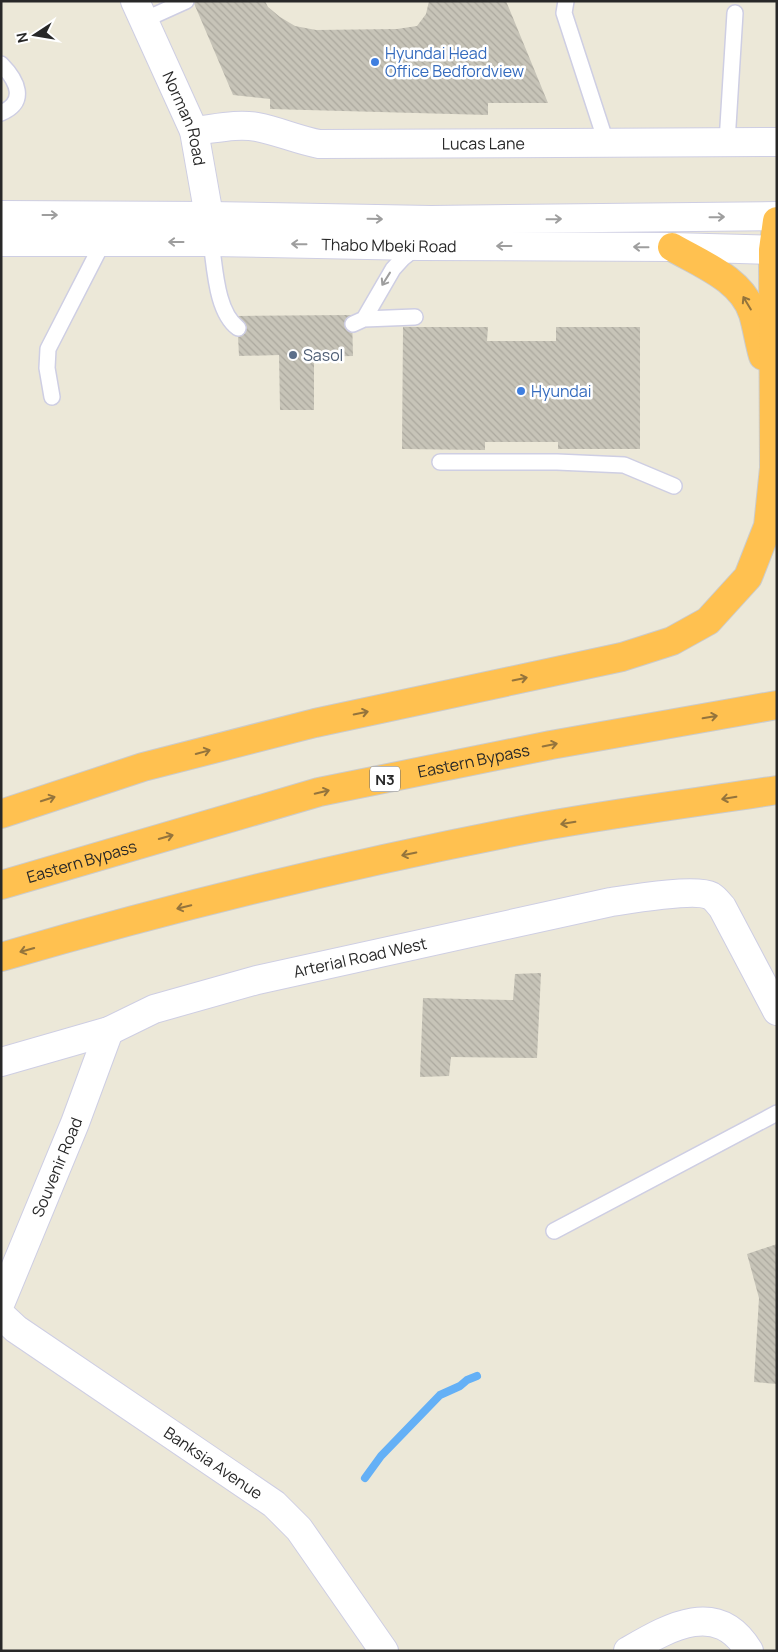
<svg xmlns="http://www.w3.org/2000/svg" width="778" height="1652" viewBox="0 0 778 1652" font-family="Manrope,sans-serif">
<defs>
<pattern id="building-back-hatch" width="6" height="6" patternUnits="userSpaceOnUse" patternTransform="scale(1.25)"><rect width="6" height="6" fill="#c7c4b8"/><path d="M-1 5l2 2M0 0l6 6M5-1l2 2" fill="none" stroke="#aba89e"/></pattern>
</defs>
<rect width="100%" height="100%" fill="#ece8d8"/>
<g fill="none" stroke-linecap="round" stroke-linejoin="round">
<path stroke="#64b0f6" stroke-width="8" d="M 365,1478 L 381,1456 L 440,1395 L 460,1386 L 467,1380 L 477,1376"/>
</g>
<path fill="url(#building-back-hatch)" d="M 193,1 L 265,1 L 268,7 L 280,17 L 295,26 L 316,30 L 397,29 L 417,26 L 426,14 L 429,1 L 506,1 L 548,103 L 488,103 L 488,115 L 270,109 L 270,99 L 233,95 Z
M 352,315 L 353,356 L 314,357 L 314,410 L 280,410 L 279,355 L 239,356 L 237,316 Z
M 403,327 L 488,327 L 487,341 L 556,341 L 556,327 L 640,327 L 640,449 L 558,449 L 558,442 L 485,442 L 485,450 L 402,449 Z
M 541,973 L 537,1058 L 451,1057 L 449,1076 L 420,1077 L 423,998 L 513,1000 L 515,974 Z
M 777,1244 L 777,1384 L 754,1382 L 759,1298 L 747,1254 Z"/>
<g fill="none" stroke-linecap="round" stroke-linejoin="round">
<defs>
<path id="lane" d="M 566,1 L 564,13 L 606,142
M 144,20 L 186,1
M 1,64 C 17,80 28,102 1,113
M 727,142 L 735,13
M 211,242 C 215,267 216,312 238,328
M 364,319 L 393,269 L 403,258 L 417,247
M 353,324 L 364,319 L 415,317
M 52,397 L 47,368 L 48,349 L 103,242
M 440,462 L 557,462 L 624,465 L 674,486
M 554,1231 L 777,1113"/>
<g id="street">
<path id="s1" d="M 135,1 L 194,131 L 209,216 L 211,238"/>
<path id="s2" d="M 194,131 C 214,129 237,123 257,127 C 278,131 298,140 319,144 L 777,142"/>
<path id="s3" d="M 1,1062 L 109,1031 L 154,1009 L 257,980 L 611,902 C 631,899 696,888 711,896 C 716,899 719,904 722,907 L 777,1011"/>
<path id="s4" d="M 1,1302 L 75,1123 L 109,1031"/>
<path id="s5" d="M 1,1315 L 16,1329 L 274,1504 L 299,1529 L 384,1651"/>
<path d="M 628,1651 C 668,1628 717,1598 749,1651"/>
</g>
<g id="secondary">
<path d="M 1,215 L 209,216 L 431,220 L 777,216"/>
<path id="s6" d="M 1,242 L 211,242 L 418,246 L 672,247 L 777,250"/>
</g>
<g id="highway">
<path d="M 672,247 C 701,264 742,279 753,314 C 757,328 759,342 763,356"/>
<path d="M 1,814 L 143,767 L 315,723 L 622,657 L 672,641 L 708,621 L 748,577 L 768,526 L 774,468 L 773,250 L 777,221"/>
<path id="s7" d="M 1,885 L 319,792 L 551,745 L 777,705"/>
<path d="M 1,957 C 180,905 361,861 544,826 C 621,812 699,802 777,790"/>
</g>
</defs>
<use href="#lane" stroke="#cecee3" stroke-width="18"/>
<use href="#street" stroke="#cecee3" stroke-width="30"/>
<use href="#secondary" stroke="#cecee3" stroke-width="30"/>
<use href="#highway" stroke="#cbcbcb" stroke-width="30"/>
<use href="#lane" stroke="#fff" stroke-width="15"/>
<use href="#street" stroke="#fff" stroke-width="28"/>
<use href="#secondary" stroke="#fff" stroke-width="28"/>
<use href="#highway" stroke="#ffc150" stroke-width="28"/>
</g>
<defs><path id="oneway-shaft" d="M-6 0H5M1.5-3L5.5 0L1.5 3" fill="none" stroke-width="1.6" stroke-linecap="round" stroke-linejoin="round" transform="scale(1.25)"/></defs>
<g stroke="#9e9e9e">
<use href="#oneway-shaft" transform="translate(50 215)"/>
<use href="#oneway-shaft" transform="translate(717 217) rotate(-1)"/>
<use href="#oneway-shaft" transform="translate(375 219) rotate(1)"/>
<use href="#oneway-shaft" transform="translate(554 219) rotate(-1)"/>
<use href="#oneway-shaft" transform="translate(176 242) rotate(180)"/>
<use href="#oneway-shaft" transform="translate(299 244) rotate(-179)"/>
<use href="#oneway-shaft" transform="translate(504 246) rotate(-180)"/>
<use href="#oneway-shaft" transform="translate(641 247) rotate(-179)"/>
<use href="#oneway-shaft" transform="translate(386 279) rotate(122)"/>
</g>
<g stroke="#94743c">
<use href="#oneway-shaft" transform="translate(747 303) rotate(-121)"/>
<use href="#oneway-shaft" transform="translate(520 679) rotate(-12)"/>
<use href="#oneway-shaft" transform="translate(361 713) rotate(-12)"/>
<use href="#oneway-shaft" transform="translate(710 717) rotate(-10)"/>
<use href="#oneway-shaft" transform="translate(550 745) rotate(-11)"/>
<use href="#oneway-shaft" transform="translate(203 752) rotate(-15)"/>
<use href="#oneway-shaft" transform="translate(322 792) rotate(-13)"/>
<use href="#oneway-shaft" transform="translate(729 798) rotate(171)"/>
<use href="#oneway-shaft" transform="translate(48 799) rotate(-18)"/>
<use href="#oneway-shaft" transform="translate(568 823) rotate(171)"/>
<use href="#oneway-shaft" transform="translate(166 837) rotate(-16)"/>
<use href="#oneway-shaft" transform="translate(409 854) rotate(168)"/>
<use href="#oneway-shaft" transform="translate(184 907) rotate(166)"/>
<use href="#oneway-shaft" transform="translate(27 950) rotate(164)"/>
</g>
<g fill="#3f7fe0" stroke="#fff" stroke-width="2">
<circle cx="375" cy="62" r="5"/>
<circle cx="521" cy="391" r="5"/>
</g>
<circle fill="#5c6f8a" stroke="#fff" stroke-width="2" cx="293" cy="355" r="5"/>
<g text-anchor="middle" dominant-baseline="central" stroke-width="5" stroke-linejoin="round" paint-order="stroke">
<rect fill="#fff" stroke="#686868" stroke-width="1" x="370" y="766.5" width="30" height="25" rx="4"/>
<g font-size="15" font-weight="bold" fill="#282828">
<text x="385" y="779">N3</text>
</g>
<g font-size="16" fill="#366cbe" stroke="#fff" text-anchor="start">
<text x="385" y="53">Hyundai Head<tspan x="385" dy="18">Office Bedfordview</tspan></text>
<text x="531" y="391">Hyundai</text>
</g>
<g font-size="16" fill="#282828" stroke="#fff">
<text stroke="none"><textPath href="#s1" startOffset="128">Norman Road</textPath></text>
<text stroke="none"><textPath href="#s2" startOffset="292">Lucas Lane</textPath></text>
<text stroke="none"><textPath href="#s6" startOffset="388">Thabo Mbeki Road</textPath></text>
<text stroke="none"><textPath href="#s7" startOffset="489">Eastern Bypass</textPath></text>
<text stroke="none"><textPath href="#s7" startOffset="84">Eastern Bypass</textPath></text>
<text stroke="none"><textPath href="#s3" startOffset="375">Arterial Road West</textPath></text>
<text stroke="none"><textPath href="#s4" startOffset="146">Souvenir Road</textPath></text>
<text stroke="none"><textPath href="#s5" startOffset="259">Banksia Avenue</textPath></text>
</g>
<g font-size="16" fill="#4e5e75" stroke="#fff" text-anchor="start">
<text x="303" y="355">Sasol</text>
</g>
</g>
<rect width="778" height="1652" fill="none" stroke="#282828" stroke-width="5"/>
<g transform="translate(35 35) rotate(258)" stroke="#ffffff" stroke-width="4" paint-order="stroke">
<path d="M0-4L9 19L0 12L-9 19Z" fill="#282828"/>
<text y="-8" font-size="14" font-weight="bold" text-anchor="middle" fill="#282828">N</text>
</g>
</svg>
